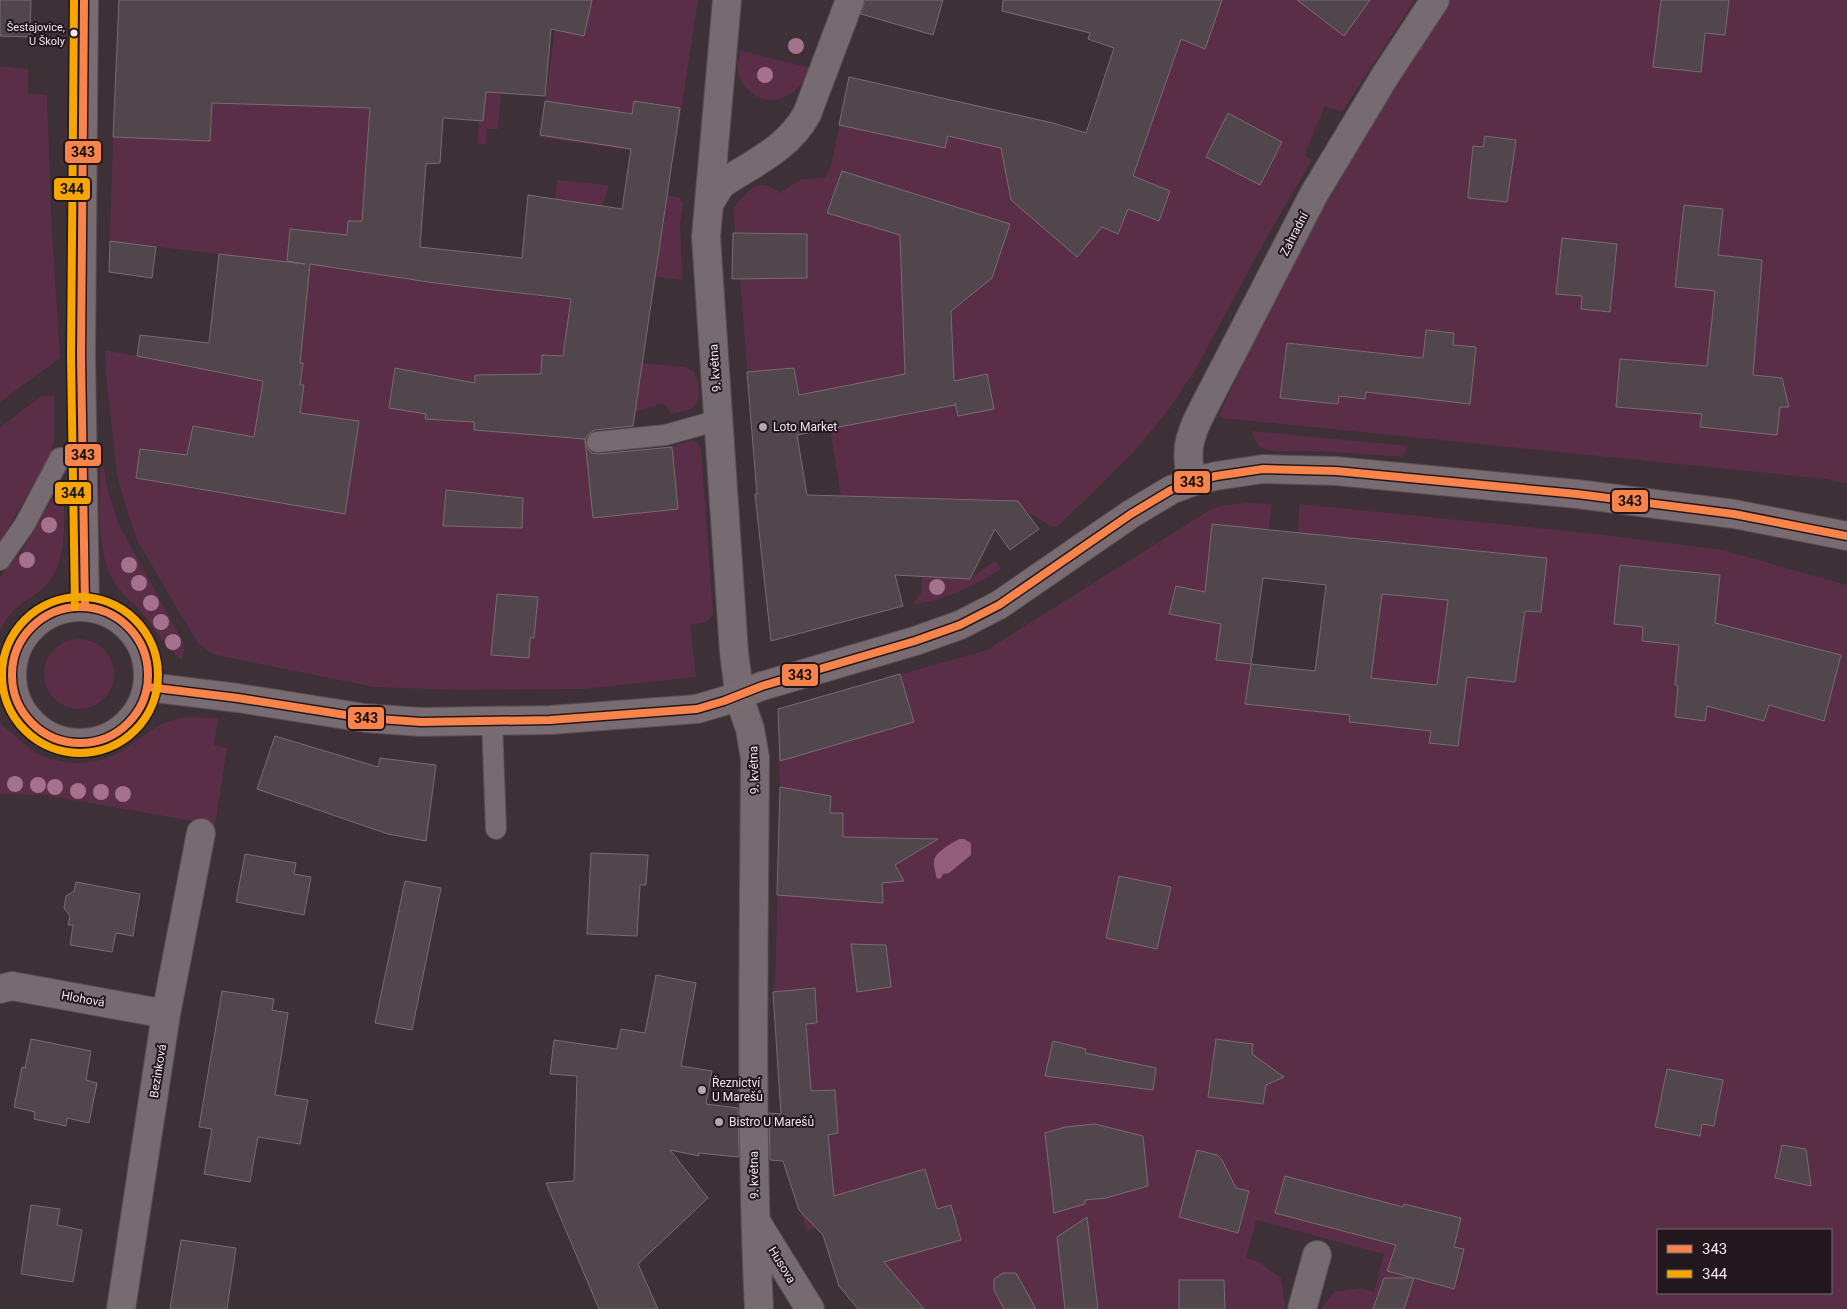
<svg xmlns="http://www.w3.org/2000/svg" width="1847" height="1309" viewBox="0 0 1847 1309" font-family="Roboto,sans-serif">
<rect width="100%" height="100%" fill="#3d3037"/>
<path fill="#5b2e48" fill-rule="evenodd" d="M 592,0 L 698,0 L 674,157 L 540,137 L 555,30 L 584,36 Z
M 1222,0 L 1415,0 L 1342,112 L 1325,106 L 1304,155 L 1312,160 L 1267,237 L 1195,370 L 1169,409 L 1133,453 L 1057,527 L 1051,526 L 1009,500 L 841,496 L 830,429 L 797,435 L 807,493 L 757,492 L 740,279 L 733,233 L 735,231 L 734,207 C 749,191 757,175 779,193 L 802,179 L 825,178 L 831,166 L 850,77 L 1053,123 L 1083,132 L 1082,135 L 1140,156 L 1181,39 Z
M 1451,0 L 1847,0 L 1847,484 L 1826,479 L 1222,418 L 1219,415 C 1254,342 1287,270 1327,201 C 1365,132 1408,66 1451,0 Z
M 740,50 L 810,68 C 805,80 799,89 788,95 C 768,108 744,94 738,73 C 737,66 739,57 740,50 Z
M 0,66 L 28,69 L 28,93 L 47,95 L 51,216 L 60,358 L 0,402 Z
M 488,66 L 503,67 L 498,129 L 487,129 L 486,144 L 478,144 L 479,121 L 483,121 Z
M 212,103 L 370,108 L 362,221 L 348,221 L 345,270 L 543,297 L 651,306 L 642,363 L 684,367 L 693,371 C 699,379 703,401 692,408 C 686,411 678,412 672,414 L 663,403 L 635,412 L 637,397 L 598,397 L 593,454 L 672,447 L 686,442 L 693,441 L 698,444 L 701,449 L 713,614 C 709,623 699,623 690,625 L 696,677 L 583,689 L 459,690 L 374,687 L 216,655 L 207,650 L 197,642 L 138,542 L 130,520 L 117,475 L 106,373 L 105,350 L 246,378 L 300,385 L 303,363 L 300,363 L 310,265 L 110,241 L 113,137 L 210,141 Z
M 557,180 L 609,185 L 600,214 L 551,241 Z
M 668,195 L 680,198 L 683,204 L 680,223 L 682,280 L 655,277 Z
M 42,396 L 54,396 L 54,441 L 51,454 L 0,542 L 0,427 Z
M 1252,431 L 1408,446 L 1403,457 L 1319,451 L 1270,451 L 1259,446 L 1254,439 Z
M 100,467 L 104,467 L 106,483 L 117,521 L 183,642 L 184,652 L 182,660 C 163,646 160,634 145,617 C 137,606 125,597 117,586 C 94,554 101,504 100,467 Z
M 63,480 C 63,513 71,562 44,587 C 35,596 22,601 13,611 C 8,616 4,623 0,630 L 0,577 L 21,552 Z
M 1248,503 L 1272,504 L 1245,703 L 1350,715 L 1350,538 L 1298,533 L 1299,504 L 1597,534 L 1722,550 L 1847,585 L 1847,1309 L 1321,1309 L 1334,1292 L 1361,1288 L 1374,1292 L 1384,1254 L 1256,1220 L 1246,1258 L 1259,1262 L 1281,1278 L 1285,1305 L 1284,1309 L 872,1309 L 862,1298 L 854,1305 L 839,1286 L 823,1235 L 816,1228 L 807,1231 L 787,1173 L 773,992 L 775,986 L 780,787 L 778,709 L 987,650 L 1213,508 L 1225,505 ZM 1658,1230 L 1831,1230 L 1831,1293 L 1658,1293 Z
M 995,561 L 1001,569 C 974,585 945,601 913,604 L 921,593 L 922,576 L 970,579 Z
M44 674a35 35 0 1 1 70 0a35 35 0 1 1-70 0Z
M 186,717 L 218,718 L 214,745 L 227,748 L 215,825 L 46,795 L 0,794 L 0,723 C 11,732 21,742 32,750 C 59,768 100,767 126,748 C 148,733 160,721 186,717 Z"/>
<path fill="#935e7c" d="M 959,839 L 964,839 L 971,843 L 971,855 L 949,873 L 943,874 L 941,878 L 938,879 L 936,877 C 936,871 933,867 934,861 C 935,852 951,844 959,839 Z"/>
<path fill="#51464c" stroke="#786c72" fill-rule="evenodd" d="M 0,0 L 31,0 L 30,37 L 0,36 Z
M 119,0 L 592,0 L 584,36 L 551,29 L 545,96 L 486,92 L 483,121 L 443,118 L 440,163 L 426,164 L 420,247 L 522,258 L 528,195 L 622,209 L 631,149 L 540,135 L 545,101 L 632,114 L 634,101 L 680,108 L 633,426 L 595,430 L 590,433 L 586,437 L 585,443 L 588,449 L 592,453 L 598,454 L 672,447 L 678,509 L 593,518 L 585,439 L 474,430 L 474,422 L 425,419 L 426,414 L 389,408 L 395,368 L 475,383 L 475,375 L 541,374 L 542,355 L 563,356 L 571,299 L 435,283 L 310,264 L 300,363 L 303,363 L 300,385 L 304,385 L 300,413 L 359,421 L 345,514 L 136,478 L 140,449 L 187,455 L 193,426 L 254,437 L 263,381 L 137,356 L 140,335 L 209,343 L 219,254 L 305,264 L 287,261 L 290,229 L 347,235 L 348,221 L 362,221 L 370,108 L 212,103 L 210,141 L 113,137 Z
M 865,0 L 943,0 L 933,35 L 861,14 Z
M 1003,0 L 1222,0 L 1205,49 L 1181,39 L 1133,176 L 1170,191 L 1159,221 L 1128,209 L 1118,234 L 1102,227 L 1077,257 L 1011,200 L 1001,148 L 948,136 L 945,148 L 839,125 L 849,77 L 1053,123 L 1086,133 L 1114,48 L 1088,39 L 1090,33 L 1002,11 Z
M 1297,0 L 1370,0 L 1344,36 Z
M 1661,0 L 1729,0 L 1725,35 L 1705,33 L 1701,72 L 1653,67 Z
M 1228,113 L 1282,142 L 1260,185 L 1206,157 Z
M 1485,136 L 1516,140 L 1507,202 L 1468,198 L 1473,146 L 1483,147 Z
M 842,171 L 1010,224 L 992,278 L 951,311 L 954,381 L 987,374 L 994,409 L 958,416 L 955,403 L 955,405 L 797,435 L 807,495 L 1018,501 L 1039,529 L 1010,550 L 995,529 L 970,579 L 895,575 L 903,606 L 771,641 L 755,494 L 757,494 L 747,372 L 794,368 L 799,395 L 905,374 L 900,235 L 827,213 Z
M 1684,205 L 1723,209 L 1718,255 L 1762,260 L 1753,375 L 1782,378 L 1789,407 L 1780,407 L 1777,435 L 1700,427 L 1702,414 L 1616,407 L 1620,359 L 1707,366 L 1715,291 L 1675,287 Z
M 733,233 L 807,234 L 807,278 L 732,279 Z
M 1562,238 L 1617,244 L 1610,312 L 1581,309 L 1582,296 L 1556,294 Z
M 110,241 L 156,247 L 152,278 L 109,272 Z
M 1426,330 L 1454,333 L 1453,345 L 1476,347 L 1470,404 L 1366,392 L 1365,399 L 1339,396 L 1338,404 L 1280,398 L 1287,343 L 1423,358 Z
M 446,490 L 523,498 L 522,528 L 443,526 Z
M 1212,524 L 1547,558 L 1541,612 L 1525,611 L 1515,682 L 1467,677 L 1458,746 L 1429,743 L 1431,731 L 1349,722 L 1350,715 L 1245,704 L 1251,664 L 1216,660 L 1221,624 L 1169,614 L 1176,586 L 1205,592 ZM 1263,578 L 1326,585 L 1315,671 L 1251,664 ZM 1382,594 L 1448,600 L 1437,685 L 1371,678 Z
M 1620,565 L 1720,575 L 1715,623 L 1841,655 L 1824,721 L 1769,705 L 1764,721 L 1707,706 L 1705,721 L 1675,717 L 1678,686 L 1675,685 L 1679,645 L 1642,641 L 1643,627 L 1614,624 Z
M 497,594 L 538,597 L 534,638 L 530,638 L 529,658 L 491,655 Z
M 900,674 L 914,722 L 780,761 L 778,709 Z
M 275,736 L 378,767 L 380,758 L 436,765 L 426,841 L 388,834 L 257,789 Z
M 780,787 L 831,796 L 830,813 L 843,813 L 843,837 L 938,839 L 895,865 L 904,881 L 882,883 L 883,903 L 777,895 Z
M 591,853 L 648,855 L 646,885 L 640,885 L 637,936 L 587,934 Z
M 245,854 L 296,863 L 294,874 L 311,877 L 304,915 L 236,902 Z
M 1119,876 L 1171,887 L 1157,949 L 1106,938 Z
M 405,881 L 441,888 L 412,1030 L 375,1023 Z
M 76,882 L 140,894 L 133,936 L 116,933 L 112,952 L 70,945 L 73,925 L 68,925 L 70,916 L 64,908 L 66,896 L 74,891 Z
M 851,944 L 886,945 L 891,987 L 857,992 Z
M 656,975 L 696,983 L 681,1066 L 712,1071 L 706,1104 L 738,1108 L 739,1157 L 698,1153 L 699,1156 L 670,1150 L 708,1198 L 638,1264 L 658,1309 L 599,1309 L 546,1183 L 574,1181 L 577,1076 L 550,1074 L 554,1040 L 617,1049 L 621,1029 L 645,1033 Z
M 815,988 L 817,1023 L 806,1024 L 811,1091 L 835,1090 L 838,1133 L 828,1135 L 834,1196 L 925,1169 L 937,1209 L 951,1205 L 961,1240 L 884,1262 L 924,1309 L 858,1309 L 839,1286 L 823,1235 L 799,1210 L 783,1161 L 770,1160 L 769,1113 L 781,1114 L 773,992 Z
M 222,991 L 274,999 L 272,1010 L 288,1013 L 275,1095 L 308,1100 L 300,1144 L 258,1137 L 250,1182 L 204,1174 L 212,1129 L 199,1127 Z
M 31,1039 L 91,1051 L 86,1080 L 97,1083 L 89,1123 L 67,1118 L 66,1126 L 34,1119 L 35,1112 L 14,1107 L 22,1067 L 25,1068 Z
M 1216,1039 L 1253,1044 L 1252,1054 L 1284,1077 L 1266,1085 L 1263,1104 L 1208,1097 Z
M 1053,1041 L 1086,1049 L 1085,1053 L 1156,1068 L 1153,1090 L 1045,1076 Z
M 1667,1069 L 1723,1080 L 1714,1126 L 1702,1124 L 1700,1136 L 1655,1127 Z
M 1095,1124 L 1143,1136 L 1148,1186 L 1106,1198 L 1085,1200 L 1085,1204 L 1054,1213 L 1045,1133 L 1065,1127 Z
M 1782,1145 L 1806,1149 L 1811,1186 L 1775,1178 Z
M 1197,1150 L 1217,1155 L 1222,1160 L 1236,1188 L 1249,1191 L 1238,1233 L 1179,1217 Z
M 1285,1176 L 1403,1207 L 1404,1204 L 1461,1218 L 1454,1247 L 1464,1249 L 1454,1289 L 1414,1278 L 1404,1309 L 1373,1309 L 1384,1278 L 1413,1278 L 1387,1271 L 1396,1245 L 1275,1213 Z
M 31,1205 L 60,1209 L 57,1225 L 82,1230 L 73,1282 L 21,1274 Z
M 1087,1217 L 1098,1309 L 1065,1309 L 1057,1237 Z
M 181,1240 L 236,1248 L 227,1309 L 170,1309 Z
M 1003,1273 L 1016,1273 L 1036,1309 L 1004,1309 L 994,1290 L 994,1279 Z
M 1179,1280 L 1224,1280 L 1225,1309 L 1179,1309 Z"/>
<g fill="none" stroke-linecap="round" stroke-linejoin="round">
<defs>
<path id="lane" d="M 597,442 L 665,435 L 719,420
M 0,560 L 25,524 L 60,458 L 66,458
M 492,722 L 496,829"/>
<path id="street" d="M 727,0 L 706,237 L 734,652 L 740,700 L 750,729 L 755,758 C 754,942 750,1126 759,1309
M 709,204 L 720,186 L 726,181 C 756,162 789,147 807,114 L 850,0
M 1192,482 C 1185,452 1188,438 1202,411 L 1314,194 L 1385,76 L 1435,0
M 0,989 L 12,986 L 166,1014
M 757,1223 L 810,1309
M 121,1309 L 166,1014 L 201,833
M 1302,1309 L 1317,1255"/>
<path id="secondary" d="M 84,0 L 81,356 L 85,607
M12 675a68 68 0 1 1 136 0a68 68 0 1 1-136 0Z
M 148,687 L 238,698 L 365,718 L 421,722 L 550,720 L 697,709 L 724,701 L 762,686 L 915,641 L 960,625 L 999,605 L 1131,514 L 1171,490 L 1192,482 L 1216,476 L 1263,469 L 1336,471 L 1577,494 L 1734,514 L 1847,536"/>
</defs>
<use href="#lane" stroke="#5a4e54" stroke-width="22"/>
<use href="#street" stroke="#5a4e54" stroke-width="30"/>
<use href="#secondary" stroke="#5a4e54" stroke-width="30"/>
<use href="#lane" stroke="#766b71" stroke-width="20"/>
<use href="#street" stroke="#766b71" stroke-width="28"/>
<use href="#secondary" stroke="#786b72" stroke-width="28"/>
<defs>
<path id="bus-1" d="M 84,0 L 81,356 L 85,607
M12 675a68 68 0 1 1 136 0a68 68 0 1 1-136 0Z
M 148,687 L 238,698 L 365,718 L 421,722 L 550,720 L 697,709 L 724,701 L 762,686 L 915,641 L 960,625 L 999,605 L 1131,514 L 1171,490 L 1192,482 L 1216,476 L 1263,469 L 1336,471 L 1577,494 L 1734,514 L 1847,536"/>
<path id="bus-2" d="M 74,0 L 71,356 L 75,607
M2 675a78 78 0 1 1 156 0a78 78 0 1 1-156 0Z"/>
</defs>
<use href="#bus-1" stroke="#22171d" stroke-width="11"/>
<use href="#bus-2" stroke="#22171d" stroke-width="11"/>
<use href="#bus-1" stroke="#f8844c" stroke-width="8"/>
<use href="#bus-2" stroke="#f7a600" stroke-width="8"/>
</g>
<g fill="#a6718d">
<circle cx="796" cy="46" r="8"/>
<circle cx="765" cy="75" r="8"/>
<circle cx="49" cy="525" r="8"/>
<circle cx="27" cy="560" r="8"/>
<circle cx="129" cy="565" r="8"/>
<circle cx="139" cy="583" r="8"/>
<circle cx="937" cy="587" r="8"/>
<circle cx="151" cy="603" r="8"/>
<circle cx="161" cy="622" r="8"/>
<circle cx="173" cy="642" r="8"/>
<circle cx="15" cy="784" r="8"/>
<circle cx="38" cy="785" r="8"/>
<circle cx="55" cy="787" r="8"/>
<circle cx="78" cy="791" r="8"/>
<circle cx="101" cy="792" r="8"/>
<circle cx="123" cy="794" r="8"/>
</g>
<circle fill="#f5e5ed" stroke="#22171d" stroke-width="2" cx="74" cy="33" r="4.5"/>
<g fill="#b5a6ad" stroke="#22171d" stroke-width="2">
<circle cx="763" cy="427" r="5"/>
<circle cx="702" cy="1090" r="5"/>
<circle cx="719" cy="1122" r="5"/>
</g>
<g text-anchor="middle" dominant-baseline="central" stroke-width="4" stroke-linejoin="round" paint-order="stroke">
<g font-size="11" fill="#f5e5ed" stroke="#22171d" text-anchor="end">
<text x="65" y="27">Šestajovice,<tspan x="65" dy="14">U Školy</tspan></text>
</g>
<g font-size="12" fill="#f5e5ed" stroke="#22171d">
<text transform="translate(1294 234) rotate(-63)">Zahradní</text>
<text transform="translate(715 368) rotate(-94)">9. května</text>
<text transform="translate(754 770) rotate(-92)">9. května</text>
<text transform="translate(83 999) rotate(10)">Hlohová</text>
<text transform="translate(158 1071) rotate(-81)">Bezinková</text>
<text transform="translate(754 1175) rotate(-91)">9. května</text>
<text transform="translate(782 1265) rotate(58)">Husova</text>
</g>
<g font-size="12" fill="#f5e5ed" stroke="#22171d" text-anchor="start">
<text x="773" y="427">Loto Market</text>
<text x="712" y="1083">Řeznictví<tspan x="712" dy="14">U Marešů</tspan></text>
<text x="729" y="1122">Bistro U Marešů</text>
</g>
</g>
<g stroke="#22171d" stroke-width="2">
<rect x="64" y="140" width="38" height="24" rx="5" fill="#f8844c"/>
<rect x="53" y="177" width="38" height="24" rx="5" fill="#f7a600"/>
<rect x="64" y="443" width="38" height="24" rx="5" fill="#f8844c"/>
<rect x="1173" y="470" width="38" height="24" rx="5" fill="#f8844c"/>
<rect x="54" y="481" width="38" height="24" rx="5" fill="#f7a600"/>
<rect x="1611" y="489" width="38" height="24" rx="5" fill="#f8844c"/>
<rect x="781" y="663" width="38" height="24" rx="5" fill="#f8844c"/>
<rect x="347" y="706" width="38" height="24" rx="5" fill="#f8844c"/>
</g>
<g font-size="14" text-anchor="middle" font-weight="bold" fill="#111">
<text x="83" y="157">343</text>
<text x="72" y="194">344</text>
<text x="83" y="460">343</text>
<text x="1192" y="487">343</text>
<text x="73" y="498">344</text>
<text x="1630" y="506">343</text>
<text x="800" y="680">343</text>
<text x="366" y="723">343</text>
</g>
<rect x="1657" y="1229" width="175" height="65" fill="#22171d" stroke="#766970"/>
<rect x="1667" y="1245" width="25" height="8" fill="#f8844c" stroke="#766970"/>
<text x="1702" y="1254" font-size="15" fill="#f5e5ed">343</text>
<rect x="1667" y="1270" width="25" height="8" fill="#f7a600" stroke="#766970"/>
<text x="1702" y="1279" font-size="15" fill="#f5e5ed">344</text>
</svg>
